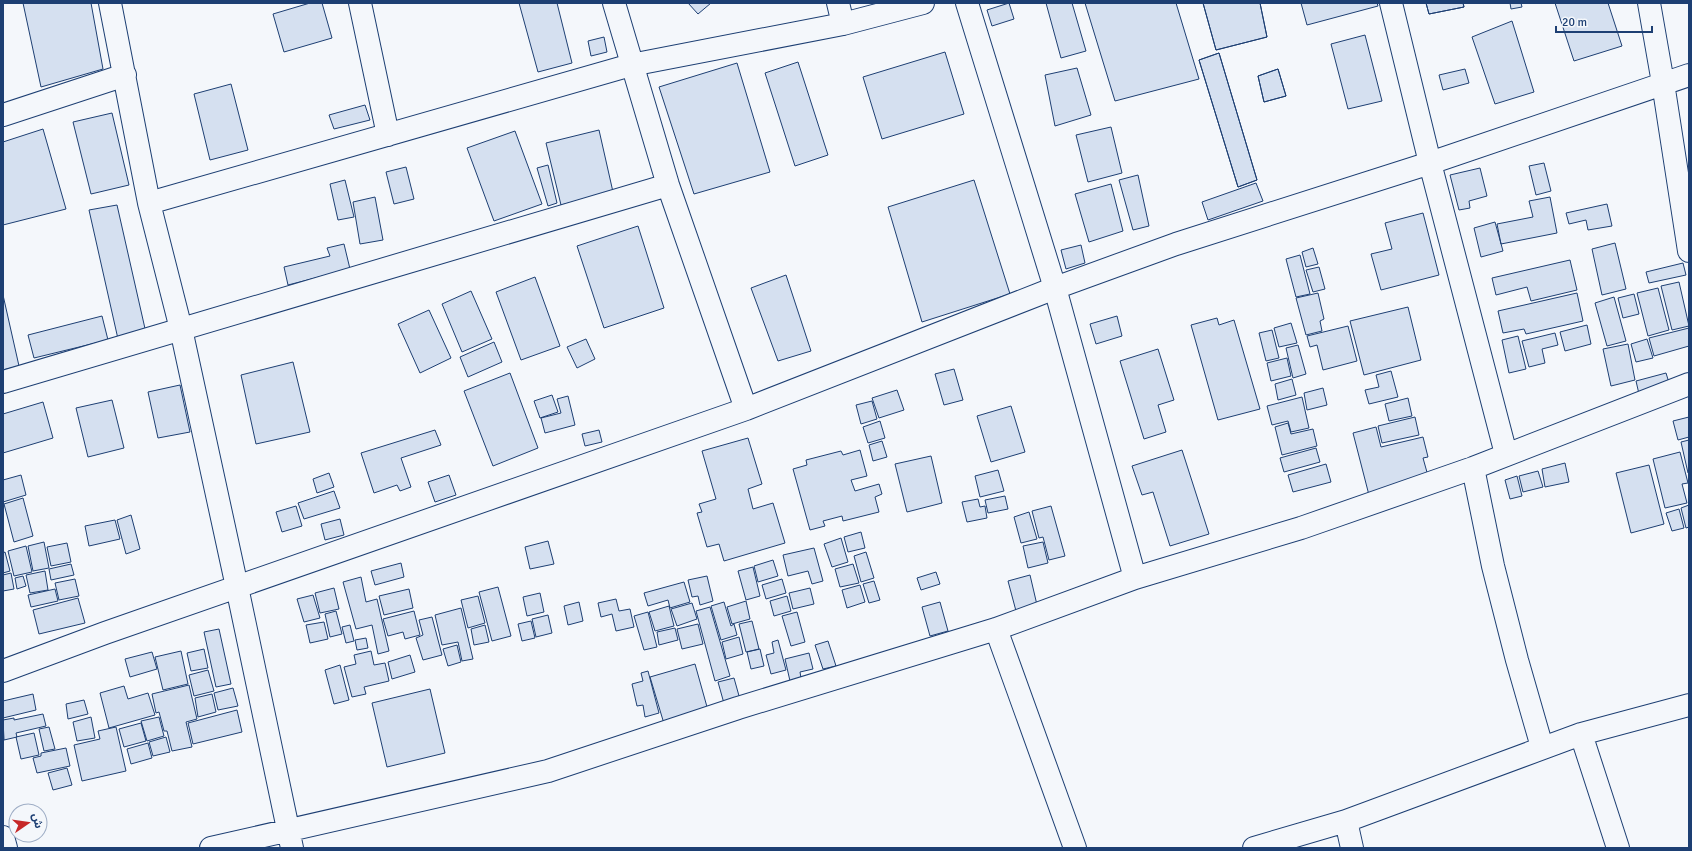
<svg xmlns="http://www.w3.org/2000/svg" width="1692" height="851" viewBox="0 0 1692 851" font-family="Signika,'Noto Sans Arabic',sans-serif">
<rect width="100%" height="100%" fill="#f4f7fb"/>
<path fill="#d5e0f0" stroke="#1d3f73" d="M 23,3 L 91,3 L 103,69 L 41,87 Z
M 310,3 L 322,3 L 332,38 L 284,52 L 273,14 Z
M 519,3 L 557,3 L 572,63 L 538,72 Z
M 688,3 L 711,3 L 698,14 Z
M 1009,3 L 1014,19 L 992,26 L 987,10 Z
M 1046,3 L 1072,3 L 1086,51 L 1061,58 Z
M 1085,3 L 1176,3 L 1199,79 L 1115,101 Z
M 1203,3 L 1260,3 L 1267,37 L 1216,50 Z
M 1203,3 L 1260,3 L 1267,37 L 1216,50 Z
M 1301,3 L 1377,3 L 1378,6 L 1307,25 Z
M 1426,3 L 1463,3 L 1464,7 L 1429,14 Z
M 1426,3 L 1463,3 L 1464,7 L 1429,14 Z
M 1510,3 L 1521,3 L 1522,7 L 1511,9 Z
M 1555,3 L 1608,3 L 1622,46 L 1574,61 Z
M 1512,21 L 1534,92 L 1495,104 L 1472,37 Z
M 1365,35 L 1382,101 L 1348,109 L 1331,44 Z
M 604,37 L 607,52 L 591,56 L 588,41 Z
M 945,52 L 964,114 L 882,139 L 863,77 Z
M 1219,53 L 1257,180 L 1238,187 L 1199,60 Z
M 1219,53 L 1257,180 L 1238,187 L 1199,60 Z
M 798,62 L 828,155 L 795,166 L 765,73 Z
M 737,63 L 770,172 L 694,194 L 659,87 Z
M 1077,68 L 1091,115 L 1055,126 L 1045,75 Z
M 1278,69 L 1286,96 L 1264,102 L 1258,76 Z
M 1278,69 L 1286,96 L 1264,102 L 1258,76 Z
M 1465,69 L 1469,83 L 1443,90 L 1439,75 Z
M 231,84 L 248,150 L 210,160 L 194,94 Z
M 365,105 L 370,120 L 334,129 L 329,115 Z
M 112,113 L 129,185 L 91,194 L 73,122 Z
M 1111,127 L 1122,173 L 1088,182 L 1076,135 Z
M 43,129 L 66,209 L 3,225 L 3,142 Z
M 599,130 L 613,192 L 561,205 L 546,143 Z
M 515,131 L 542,204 L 494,221 L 467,148 Z
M 1544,163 L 1551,191 L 1536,195 L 1529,166 Z
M 548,165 L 557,203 L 548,206 L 537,168 Z
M 406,167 L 414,199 L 394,204 L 386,172 Z
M 1480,168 L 1487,196 L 1469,201 L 1470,208 L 1459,210 L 1450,175 Z
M 1138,175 L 1149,226 L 1133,230 L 1119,180 Z
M 345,180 L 354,217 L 338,220 L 330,184 Z
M 974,180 L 1010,294 L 922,322 L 888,207 Z
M 1256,183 L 1263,201 L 1208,220 L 1202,202 Z
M 1111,184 L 1123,231 L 1089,242 L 1075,194 Z
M 375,197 L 383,240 L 360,244 L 353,202 Z
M 1550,197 L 1557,233 L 1501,244 L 1497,224 L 1533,217 L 1529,201 Z
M 1607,204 L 1612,226 L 1588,230 L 1586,220 L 1569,224 L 1566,213 Z
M 117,205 L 146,333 L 118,339 L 89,210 Z
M 1423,213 L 1439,275 L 1381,290 L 1371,254 L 1392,249 L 1385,223 Z
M 1495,222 L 1503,251 L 1481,257 L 1474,228 Z
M 638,226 L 664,308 L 604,328 L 577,246 Z
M 1615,243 L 1626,289 L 1602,295 L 1592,249 Z
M 344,244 L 350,269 L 288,285 L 284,267 L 330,256 L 327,248 Z
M 1081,245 L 1085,263 L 1066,269 L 1061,250 Z
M 1313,248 L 1318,264 L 1306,267 L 1302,252 Z
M 1300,255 L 1310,294 L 1296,297 L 1286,259 Z
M 1570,260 L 1577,290 L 1531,301 L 1527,287 L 1496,295 L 1492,278 Z
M 1683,263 L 1686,275 L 1649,283 L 1646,272 Z
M 1319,267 L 1325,289 L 1313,292 L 1306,270 Z
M 786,275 L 811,351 L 778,361 L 751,288 Z
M 535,277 L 560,346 L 521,360 L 496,292 Z
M 1679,282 L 1689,326 L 1672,330 L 1661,286 Z
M 1658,288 L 1669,330 L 1648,336 L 1637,293 Z
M 471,291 L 492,339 L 462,352 L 442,304 Z
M 1318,293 L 1324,319 L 1320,321 L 1322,331 L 1306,335 L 1296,298 Z
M 1577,293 L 1583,321 L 1526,334 L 1524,329 L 1503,333 L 1498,311 Z
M 1634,294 L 1639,314 L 1623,318 L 1618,298 Z
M 3,295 L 19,366 L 3,370 Z
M 1614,297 L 1626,341 L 1607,346 L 1595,303 Z
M 1408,307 L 1421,360 L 1364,375 L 1350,321 Z
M 429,310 L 451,358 L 420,373 L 398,324 Z
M 102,316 L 108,340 L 34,358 L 28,335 Z
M 1117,316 L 1122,336 L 1096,344 L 1090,324 Z
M 1217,318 L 1219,325 L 1234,320 L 1260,409 L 1218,420 L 1191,325 Z
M 1291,323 L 1297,343 L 1279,347 L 1274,328 Z
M 1587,325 L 1591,344 L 1565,351 L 1560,332 Z
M 1348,326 L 1357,361 L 1323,370 L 1317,345 L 1310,347 L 1307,336 Z
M 1689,328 L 1689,346 L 1654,356 L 1649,338 Z
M 1272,330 L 1279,358 L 1266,361 L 1259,333 Z
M 1555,333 L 1558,345 L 1542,349 L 1545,363 L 1529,367 L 1522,341 Z
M 1518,336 L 1526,369 L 1509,373 L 1502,340 Z
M 586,339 L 595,359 L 577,368 L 567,347 Z
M 1647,339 L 1653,358 L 1636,362 L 1631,344 Z
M 494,342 L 502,362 L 468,377 L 460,357 Z
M 1628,344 L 1635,380 L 1611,386 L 1603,349 Z
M 1298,345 L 1306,374 L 1293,378 L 1286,348 Z
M 1158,349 L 1174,400 L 1158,405 L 1166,432 L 1144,439 L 1120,361 Z
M 1287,358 L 1291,376 L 1271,381 L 1267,363 Z
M 293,362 L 310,432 L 256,444 L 241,375 Z
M 954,369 L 963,400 L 944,405 L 935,374 Z
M 1391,371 L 1398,397 L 1369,404 L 1365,390 L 1379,387 L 1376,375 Z
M 510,373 L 538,448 L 493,466 L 464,391 Z
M 1666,373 L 1670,386 L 1639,394 L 1636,381 Z
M 1292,379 L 1296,395 L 1278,400 L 1275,384 Z
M 180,385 L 190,432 L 158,438 L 148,392 Z
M 1323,388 L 1327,405 L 1307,410 L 1304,393 Z
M 897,390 L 904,410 L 879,418 L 872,398 Z
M 552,395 L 558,412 L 540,418 L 534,401 Z
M 568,396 L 575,425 L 545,433 L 541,418 L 561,413 L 557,399 Z
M 1302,397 L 1309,428 L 1291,432 L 1288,421 L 1272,425 L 1267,406 Z
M 1408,398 L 1412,416 L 1389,421 L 1385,404 Z
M 112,400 L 124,448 L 88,457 L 76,408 Z
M 872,401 L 877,419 L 861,424 L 856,405 Z
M 43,402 L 53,438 L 3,453 L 3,414 Z
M 1011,406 L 1025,452 L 991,462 L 977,416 Z
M 1415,417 L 1419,435 L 1382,443 L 1378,426 Z
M 1689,417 L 1689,437 L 1678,440 L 1673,421 Z
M 880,421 L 885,438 L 868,443 L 863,427 Z
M 1288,423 L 1291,434 L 1313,429 L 1317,446 L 1282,455 L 1275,427 Z
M 1376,427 L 1381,447 L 1423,437 L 1428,457 L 1423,458 L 1430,483 L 1370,499 L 1353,433 Z
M 435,430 L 441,445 L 401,458 L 411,487 L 400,491 L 397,485 L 374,493 L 361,453 Z
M 599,430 L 602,442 L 585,446 L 582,434 Z
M 748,438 L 762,484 L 748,489 L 753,509 L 773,503 L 785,543 L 724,561 L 719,544 L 707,547 L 697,513 L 702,512 L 699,504 L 716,499 L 702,451 Z
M 1689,440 L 1689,473 L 1688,473 L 1681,442 Z
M 882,441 L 887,457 L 873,461 L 869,445 Z
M 1316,448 L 1320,462 L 1284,472 L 1280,458 Z
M 860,450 L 867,476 L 851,480 L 855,491 L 879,484 L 882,494 L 875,497 L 879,512 L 843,521 L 842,516 L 823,521 L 825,526 L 810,530 L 793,469 L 807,465 L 806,460 L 841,451 L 843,455 Z
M 1182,450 L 1209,534 L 1170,546 L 1153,492 L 1142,495 L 1132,466 Z
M 1680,452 L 1688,483 L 1682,484 L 1687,503 L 1665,508 L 1653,459 Z
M 931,456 L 942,503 L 907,512 L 895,464 Z
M 1565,463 L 1569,482 L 1545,487 L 1542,469 Z
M 1326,464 L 1331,482 L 1293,492 L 1288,475 Z
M 1649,465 L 1664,524 L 1631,533 L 1616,473 Z
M 998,470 L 1004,491 L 980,497 L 975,476 Z
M 1538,471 L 1543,487 L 1523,492 L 1519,476 Z
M 329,473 L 334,487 L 317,493 L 313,479 Z
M 21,475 L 26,495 L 3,502 L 3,480 Z
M 449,475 L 456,495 L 435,502 L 428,482 Z
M 1517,476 L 1522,496 L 1510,499 L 1505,480 Z
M 334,491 L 340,508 L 304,519 L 298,503 Z
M 1005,496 L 1008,509 L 988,513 L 985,500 Z
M 23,498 L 33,536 L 14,542 L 4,504 Z
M 978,499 L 980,507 L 985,506 L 987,518 L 967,522 L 962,502 Z
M 1689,505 L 1689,527 L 1686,528 L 1681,508 Z
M 296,506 L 302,526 L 282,532 L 276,512 Z
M 1051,506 L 1065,556 L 1049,560 L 1043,537 L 1039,538 L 1032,511 Z
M 1679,509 L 1684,528 L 1672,531 L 1666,513 Z
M 1029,512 L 1037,539 L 1021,543 L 1014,517 Z
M 131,515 L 140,549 L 126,554 L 117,520 Z
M 340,519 L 344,535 L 325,540 L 321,524 Z
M 115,520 L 120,539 L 89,546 L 85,526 Z
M 861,532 L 865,548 L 848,552 L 844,537 Z
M 841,538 L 848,562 L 832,567 L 824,544 Z
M 548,541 L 554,564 L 530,569 L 525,547 Z
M 44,542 L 49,568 L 33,571 L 28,546 Z
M 1043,542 L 1048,563 L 1028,568 L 1023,546 Z
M 67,543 L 71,562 L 51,566 L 47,547 Z
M 26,546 L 32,572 L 14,576 L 8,551 Z
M 814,548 L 823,581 L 812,584 L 808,571 L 788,576 L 783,555 Z
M 5,552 L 10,571 L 3,573 L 3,553 Z
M 866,552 L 874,578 L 861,582 L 854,556 Z
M 773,560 L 778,576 L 758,582 L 754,566 Z
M 401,563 L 404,577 L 375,585 L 371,571 Z
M 71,564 L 74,575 L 51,580 L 49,569 Z
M 853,564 L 859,583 L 840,587 L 835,569 Z
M 753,567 L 760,596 L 746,600 L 738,571 Z
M 45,571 L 48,590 L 30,593 L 26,575 Z
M 936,572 L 940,584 L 921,590 L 917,578 Z
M 11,573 L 14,589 L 3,591 L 3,575 Z
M 1030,575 L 1037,605 L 1016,611 L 1008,581 Z
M 23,576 L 26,586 L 17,589 L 15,578 Z
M 707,576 L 713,601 L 700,605 L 698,596 L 692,597 L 688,580 Z
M 361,577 L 366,602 L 377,599 L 389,651 L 378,654 L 372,625 L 356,629 L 343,582 Z
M 75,579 L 79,596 L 59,600 L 55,583 Z
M 782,579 L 786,593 L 766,599 L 762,585 Z
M 874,581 L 880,600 L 869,603 L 863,584 Z
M 684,582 L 690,602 L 670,608 L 668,600 L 648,606 L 644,593 Z
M 860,585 L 865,602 L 847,608 L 842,590 Z
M 498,587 L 511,636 L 492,641 L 479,592 Z
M 334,588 L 339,609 L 320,613 L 315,593 Z
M 810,588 L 814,604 L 793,609 L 789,593 Z
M 55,589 L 58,601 L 31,607 L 28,595 Z
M 409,589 L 413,608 L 384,615 L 379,596 Z
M 540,593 L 544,612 L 527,616 L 523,597 Z
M 313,595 L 320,618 L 304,622 L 297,599 Z
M 478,596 L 485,623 L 468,628 L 461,600 Z
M 787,596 L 791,611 L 774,616 L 770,601 Z
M 78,598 L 85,623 L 39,634 L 33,610 Z
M 616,599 L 619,611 L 630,609 L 634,627 L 616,631 L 612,614 L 601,617 L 598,603 Z
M 746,601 L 750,619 L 732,624 L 727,607 Z
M 579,602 L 583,621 L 568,625 L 564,606 Z
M 724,602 L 731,626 L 734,624 L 737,635 L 721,640 L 711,606 Z
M 940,602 L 948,631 L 930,636 L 922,607 Z
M 692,603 L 697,619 L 677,626 L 671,609 Z
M 669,606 L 674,626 L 655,631 L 649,612 Z
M 710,607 L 730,676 L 715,681 L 696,611 Z
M 461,608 L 473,659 L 462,661 L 458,642 L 442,645 L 435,615 Z
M 336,611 L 342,634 L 330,637 L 325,614 Z
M 414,611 L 420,635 L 405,639 L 403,632 L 388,636 L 383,619 Z
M 648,612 L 657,647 L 644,650 L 634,616 Z
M 797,612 L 805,642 L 791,646 L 782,616 Z
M 548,615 L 552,633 L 536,637 L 532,619 Z
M 432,617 L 442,655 L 423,660 L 416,638 L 423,635 L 419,620 Z
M 531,621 L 535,638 L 522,641 L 518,624 Z
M 752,621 L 759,649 L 746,652 L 739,624 Z
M 324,622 L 328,639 L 310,643 L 306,625 Z
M 698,624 L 703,644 L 682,649 L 677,629 Z
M 350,625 L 354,641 L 346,643 L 342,627 Z
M 485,625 L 489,642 L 474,645 L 471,629 Z
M 675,628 L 678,640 L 659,645 L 657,632 Z
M 219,629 L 231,684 L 216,687 L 204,632 Z
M 739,637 L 743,654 L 726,659 L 722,642 Z
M 366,638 L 368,648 L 357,650 L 355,640 Z
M 778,640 L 786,670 L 771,674 L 766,655 L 774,653 L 772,642 Z
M 828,641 L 836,666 L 823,669 L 815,645 Z
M 457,645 L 461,662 L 448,666 L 443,649 Z
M 204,649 L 208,668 L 191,671 L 187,653 Z
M 760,649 L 764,666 L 751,669 L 747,652 Z
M 181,651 L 188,684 L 163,690 L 155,657 Z
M 371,651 L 374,665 L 385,663 L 389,681 L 364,687 L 366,694 L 352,697 L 344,667 L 356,664 L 354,655 Z
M 152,652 L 157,669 L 130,677 L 125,659 Z
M 809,653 L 813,669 L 800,672 L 801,678 L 790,681 L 785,659 Z
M 410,655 L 415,672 L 392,679 L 388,662 Z
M 695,664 L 709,714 L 665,727 L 650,677 Z
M 340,665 L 349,700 L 334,704 L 325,670 Z
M 208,670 L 214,691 L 194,696 L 189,675 Z
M 648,671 L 659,713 L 645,717 L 643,705 L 637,706 L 632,684 L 643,681 L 641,673 Z
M 734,678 L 741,703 L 725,707 L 718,682 Z
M 189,685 L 197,719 L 186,722 L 192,747 L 172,751 L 167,731 L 164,731 L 159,712 L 156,713 L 152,694 Z
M 124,686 L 128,699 L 148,693 L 155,715 L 109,728 L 100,693 Z
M 233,688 L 238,706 L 218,710 L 214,693 Z
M 430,689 L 445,753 L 387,767 L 372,703 Z
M 33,694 L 36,710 L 3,718 L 3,701 Z
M 212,694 L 216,712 L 198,717 L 195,698 Z
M 84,700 L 88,714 L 68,719 L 66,704 Z
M 237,710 L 242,732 L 193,744 L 188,723 Z
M 43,714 L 46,726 L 16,733 L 17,737 L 4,740 L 3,720 L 14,718 L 14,720 Z
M 91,717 L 95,738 L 77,741 L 73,722 Z
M 159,717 L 164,736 L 147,741 L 141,721 Z
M 141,723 L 146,741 L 124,747 L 119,729 Z
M 49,727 L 55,749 L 44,751 L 39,729 Z
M 116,727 L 126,771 L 82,781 L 74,745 L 100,739 L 98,731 Z
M 34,733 L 39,755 L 21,759 L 16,737 Z
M 166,737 L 170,752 L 153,756 L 149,742 Z
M 148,743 L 152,758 L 131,764 L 127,749 Z
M 66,748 L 70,766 L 37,773 L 33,758 L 41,756 L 41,753 Z
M 67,768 L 72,785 L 53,790 L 48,773 Z"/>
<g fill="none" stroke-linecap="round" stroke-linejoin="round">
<defs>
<path id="minor" d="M 110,3 L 149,203 L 181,329 L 237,587 L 292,848
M 360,3 L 388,135
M 614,3 L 668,185 L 746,409
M 838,3 L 843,24
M 967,3 L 1055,288 L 1135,578
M 1391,3 L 1430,163 L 1506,454
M 1649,3 L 1663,83 L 1689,251
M 3,115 L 125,75
M 149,203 L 631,65 L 843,24 L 923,3
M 3,382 L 668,185
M 1473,468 L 1493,566 L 1517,660 L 1542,747
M 996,629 L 1075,848
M 3,671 L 105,633 L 746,409 L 1055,288 L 1176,244 L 1430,163 L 1689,75
M 1581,734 L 1618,848
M 1346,821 L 1352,848
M 3,837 L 6,848
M 211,848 L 548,771 L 738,708 L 996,629 L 1135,578 L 1301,528 L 1473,468 L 1689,384
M 1254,848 L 1346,821 L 1581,734 L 1689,705"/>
</defs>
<use href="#minor" stroke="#1d3f73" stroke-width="24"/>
<use href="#minor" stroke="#f4f7fb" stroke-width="22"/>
</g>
<rect width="1692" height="851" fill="none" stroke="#1d3f73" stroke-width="8"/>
<g transform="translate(28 823) rotate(77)"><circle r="19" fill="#f4f7fb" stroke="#9eadc5"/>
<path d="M0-3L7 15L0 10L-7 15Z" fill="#c62828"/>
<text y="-6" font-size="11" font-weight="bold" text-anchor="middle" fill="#1d3f73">ش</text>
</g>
<path d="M1556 26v6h96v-6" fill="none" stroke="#1d3f73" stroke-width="2"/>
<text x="1562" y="26" font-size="12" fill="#1d3f73" stroke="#f4f7fb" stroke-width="3" paint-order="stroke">20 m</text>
</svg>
